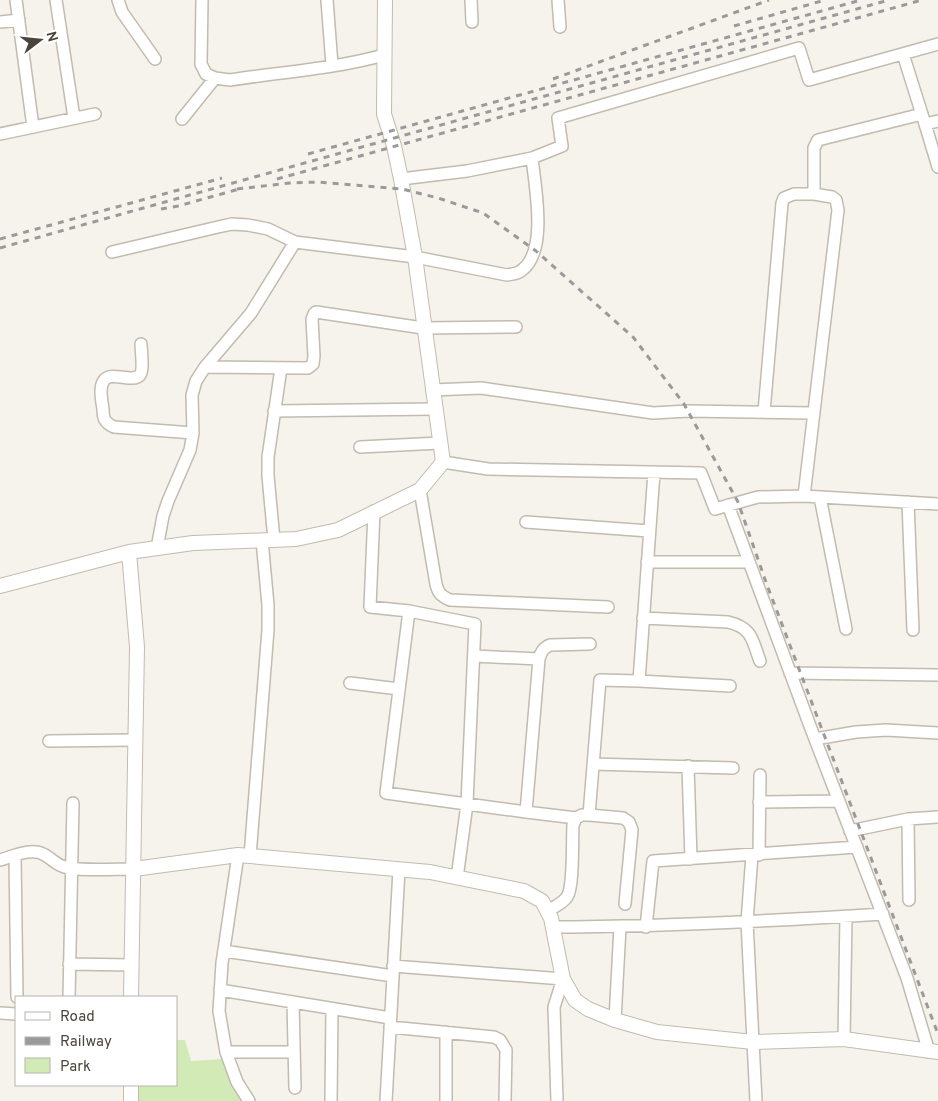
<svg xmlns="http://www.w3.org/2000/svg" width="938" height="1101" viewBox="0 0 938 1101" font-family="Overpass,sans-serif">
<rect width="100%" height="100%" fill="#f6f3ec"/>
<path fill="#d2eab5" d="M 176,1040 L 185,1040 L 191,1061 L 223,1059 L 243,1101 L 139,1101 L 139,1085 L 176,1085 Z"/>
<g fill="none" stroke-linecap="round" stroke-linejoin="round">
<defs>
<path id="minor" d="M 16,0 L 33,127
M 56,0 L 74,118
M 118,0 L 122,12 L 155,59
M 202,0 L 201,64 L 206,74 L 215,78 L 230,80 C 281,72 334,69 384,55
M 327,0 L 332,65
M 471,0 L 472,22
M 558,0 L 560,27
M 0,22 L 19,20
M 903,54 L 925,124 L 938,121
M 182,119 L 215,78
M 925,124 L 938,167
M 0,134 L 95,114
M 401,179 L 467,171 L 532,158
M 112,252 L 218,227 L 232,224 L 248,225 L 268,229 L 295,242 L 415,257 L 507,275 C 512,274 518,274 522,270 C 548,251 535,187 532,158 L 562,146 L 558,118 L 799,48 L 809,80 L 938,44
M 141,344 C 141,350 144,370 140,375 C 132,384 109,369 103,382 C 99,389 102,402 103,409 C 103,419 105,423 114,427 L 193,433
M 205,367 L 308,368 L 313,364 L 314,356 L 312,319 L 314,314 L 316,312 L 423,328 L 516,327
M 432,390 L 481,388 L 653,413 L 688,411 L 813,413
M 274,411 L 435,409
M 764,412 L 782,203 L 784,198 L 794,194 L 814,194 L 814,148 L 818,140 L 922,114
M 360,447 L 440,443
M 443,462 L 488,469 L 701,473 L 715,509 L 758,497 L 804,496 L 938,504
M 420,490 L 436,584 C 438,593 441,596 450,600 L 608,607
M 804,496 L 838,210 L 836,200 L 832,197 L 814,194
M 820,497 L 846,629
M 908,502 L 913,630
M 728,505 L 810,726 L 907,978 L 929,1052
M 374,511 L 370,607 L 409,611 L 386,793 L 526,812 L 539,659 L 474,656
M 526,522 L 649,531
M 274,540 L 268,476 L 268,457 L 281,368
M 157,548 L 163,516 L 168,501 L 190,450 L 193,433 L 192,395 L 196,381 L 205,367 L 251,313 L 295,242
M 647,562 L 749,562
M 409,611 L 475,624 L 467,804 L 457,878
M 643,618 L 728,622 C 753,628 752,640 760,661
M 539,659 C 541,652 543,648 550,645 L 590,644
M 790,673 L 938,675
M 639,681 L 730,686
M 350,683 L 399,689
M 815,739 L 856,732 L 886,730 L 938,733
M 49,741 L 136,740
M 593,764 L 733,768
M 688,766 L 691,859
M 759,802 L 839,801
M 526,812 L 576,818
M 589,815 L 600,680 L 639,681 L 654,472
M 908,819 L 909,900
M 850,831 L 908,819 L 938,817
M 238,855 L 222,963 L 219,1011 L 226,1052 L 237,1082 L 249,1101
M 752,855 L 747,922 L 756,1101
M 759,855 L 760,775
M 15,856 L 17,997
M 250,856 L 268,630 L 268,605 L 262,540
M 0,860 C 14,856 32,847 45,855 C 55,861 55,865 68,868 C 85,871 116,869 134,869
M 547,911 C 554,907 562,904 567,897 C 574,887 572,840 573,825 L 576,818 L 582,815 L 589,815 L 623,818 L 629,822 L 632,830 L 625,904
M 552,927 C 663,927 772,921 883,914
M 646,927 L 653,861 L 857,847
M 224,951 L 393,976
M 69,964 L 131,965
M 393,966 L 563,979 L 554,1007 L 557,1101
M 220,990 L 390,1018
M 69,997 L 73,803
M 293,1002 L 295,1088
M 0,1013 L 16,1014
M 615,1020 L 620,927
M 390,1027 L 494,1037 L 500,1040 L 506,1050 L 505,1101
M 446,1032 L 446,1101
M 844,1039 L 846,916
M 226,1052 L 294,1052
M 331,1101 L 332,1009
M 386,1101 L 399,870"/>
<path id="tertiary" d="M 129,552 L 137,647 L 131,997
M 0,586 L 129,552 L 193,543 L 296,539 L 338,530 L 420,490 L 443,462 L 415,257 L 401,179 L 394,146 L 384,114 L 385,0
M 134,869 L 238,855 L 250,856 L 430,872 L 524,891 L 542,901 L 551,918 L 563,979 L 575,1000 L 588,1009 L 615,1020 L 657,1032 L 753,1042 L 844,1039 L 938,1052
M 131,1085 L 131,1101"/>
</defs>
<use href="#minor" stroke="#c2bbae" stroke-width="14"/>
<use href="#tertiary" stroke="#c2bbae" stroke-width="16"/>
<use href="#minor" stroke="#fff" stroke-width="11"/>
<use href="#tertiary" stroke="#fff" stroke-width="14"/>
<path stroke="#9a9a9a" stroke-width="3" stroke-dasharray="6 6" stroke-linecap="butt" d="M 734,26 L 825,0
M 553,79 L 769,0
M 308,154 L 861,0
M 277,179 L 922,0
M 237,189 L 290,183 L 319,182 L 402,189 L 438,198 L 483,213 L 536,251 L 633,337 L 684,404 L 738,502 L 767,585 L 938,1034
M 161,209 L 178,206 L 243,188
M 0,239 L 222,178
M 0,248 L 889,0"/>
</g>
<rect x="15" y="996" width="162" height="90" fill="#ffffff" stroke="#b7b4b0"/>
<rect x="25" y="1012" width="25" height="8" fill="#ffffff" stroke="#b7b4b0"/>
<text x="60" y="1021" font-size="15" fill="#4b4439">Road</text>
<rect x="25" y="1037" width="25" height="8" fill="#9a9a9a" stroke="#b7b4b0"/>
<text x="60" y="1046" font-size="15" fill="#4b4439">Railway</text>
<rect x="25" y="1058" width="25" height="15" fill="#d2eab5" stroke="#b7b4b0"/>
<text x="60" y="1071" font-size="15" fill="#4b4439">Park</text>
<g transform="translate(40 40) rotate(74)" stroke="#ffffff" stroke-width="4" paint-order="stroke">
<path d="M0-4L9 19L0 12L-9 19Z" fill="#4b4439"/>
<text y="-8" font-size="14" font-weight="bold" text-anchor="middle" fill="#4b4439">N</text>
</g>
</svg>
